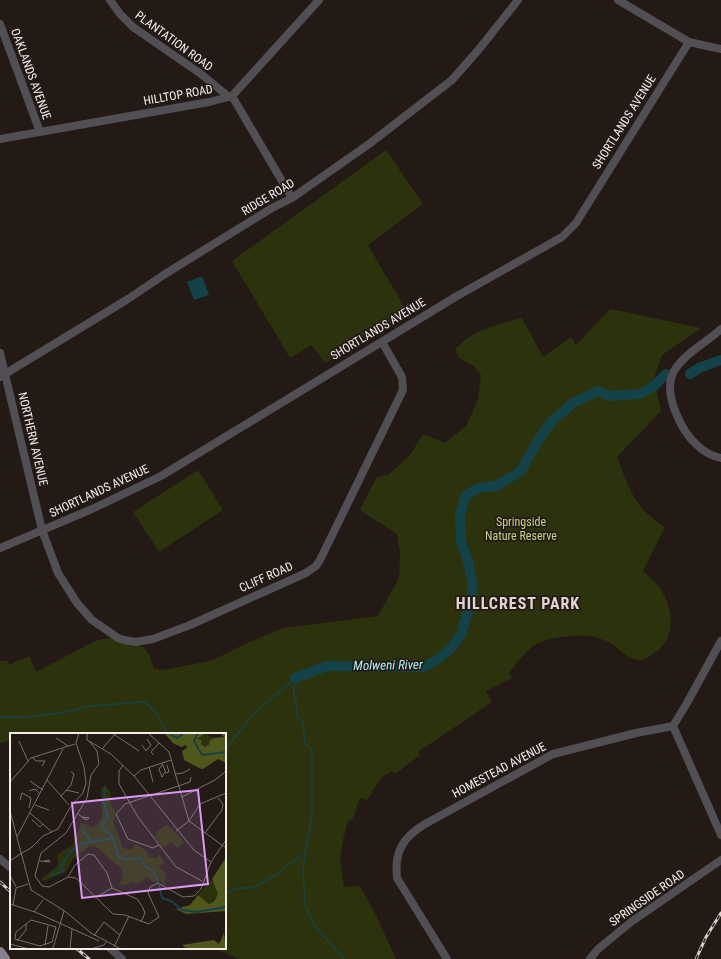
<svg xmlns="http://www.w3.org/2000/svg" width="721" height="959" viewBox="0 0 721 959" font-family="'Roboto Condensed',sans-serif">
<rect width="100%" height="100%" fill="#231a16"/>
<path fill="#2c320b" d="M 386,150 L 423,204 L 368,245 L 408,313 L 325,363 L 312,345 L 290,358 L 232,261 Z
M 610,309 L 701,328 L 662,355 L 654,378 L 661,411 L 617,457 C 629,488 635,509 665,527 L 643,571 C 649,576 655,582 660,588 C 673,608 677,636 657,651 C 651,655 646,661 638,660 C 627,659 619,648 610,643 C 604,640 597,637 590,636 C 575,634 546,637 533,646 C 525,652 515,665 509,673 L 512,678 L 486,691 L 492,702 L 418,752 L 420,755 L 395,774 L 392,771 L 381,778 L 367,800 L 360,798 L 353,819 L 348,821 L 343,840 L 340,858 L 344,887 L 360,886 L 376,915 L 396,959 L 238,959 L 215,948 L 225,948 L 225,734 L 11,734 L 11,740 L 0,743 L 0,661 L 8,661 L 9,665 L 29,656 L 36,672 L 97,640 L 112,638 L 143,647 L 149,655 L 154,668 L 161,670 L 174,668 L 213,660 L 245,644 L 283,628 L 378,616 L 399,578 L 400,553 L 397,534 L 360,510 L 377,477 L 388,475 L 410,455 L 423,434 L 445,443 L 466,426 L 478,400 L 481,375 L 474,366 L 459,358 L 455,349 C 474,329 496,325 522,318 L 543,357 L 571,337 L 576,345 Z
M 198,470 L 223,510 L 159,552 L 133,512 Z"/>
<path fill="#134349" d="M 202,276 L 209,295 L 194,300 L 187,282 Z"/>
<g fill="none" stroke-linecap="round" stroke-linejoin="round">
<path stroke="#134349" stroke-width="1.5" d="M 295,678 L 294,694 L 297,705 L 296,717 L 303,722 L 305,744 L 312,750 L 312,817 L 305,853 L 303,870 L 305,904 L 313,924 L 344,959
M 0,717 L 28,717 L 66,712 L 90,706 L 144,702 C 156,709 162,722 167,734
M 225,750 L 253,714 L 295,679
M 225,893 L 237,888 L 252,888 L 278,874 L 287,866 L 305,853"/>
<path stroke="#134349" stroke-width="10" d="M 690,374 L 699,368 L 721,360
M 295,678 L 327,666 L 424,667 L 438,659 L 450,649 L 461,635 L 472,597 L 472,581 L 468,562 L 461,541 L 460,515 L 466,495 L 478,488 L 496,486 L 521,471 L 537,442 L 552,421 L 573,403 L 598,391 L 610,396 L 640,394 L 654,386 L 666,374"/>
<path stroke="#514f53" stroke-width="8" d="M 110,0 L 120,14 L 133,27 L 201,74 L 229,97
M 618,0 L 689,42 L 721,49
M 0,24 L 40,132
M 232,96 L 292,198
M 0,139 L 209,102 L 232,96 L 319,0
M 721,329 C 706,343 683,354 673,373 C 663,393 681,431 697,445 C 703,451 712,456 721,458
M 0,353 L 42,530 L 58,573 L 77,603 L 92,620 L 118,638 L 124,640 L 136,642 L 153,639 L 190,625 L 306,573 L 316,566 L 320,560 L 403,390 L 402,377 L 382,342
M 0,377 L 128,299 L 165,274 L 272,208 L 292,198 L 369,144 L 452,80 L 480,48 L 518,0
M 0,548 L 92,509 L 161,476 L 457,296 L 562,237 L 576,223 L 689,42
M 673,726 L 721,835
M 0,859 L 11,868
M 110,948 L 122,959
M 447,959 L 397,878 C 394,852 403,837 425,824 L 553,754 L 636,733 L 673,726 L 687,703 L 721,641
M 590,959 L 598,949 L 631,922 L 721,860"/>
<path stroke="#86818a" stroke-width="10" d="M 0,952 L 5,959"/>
<defs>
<path id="rail" d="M 0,882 L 11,892
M 76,948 L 89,959
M 696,959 L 706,937 L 721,913"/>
</defs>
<use href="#rail" stroke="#d6cfcc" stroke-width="3"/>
<use href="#rail" stroke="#231a16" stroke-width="1.5" stroke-dasharray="4.5" stroke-linecap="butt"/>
</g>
<g text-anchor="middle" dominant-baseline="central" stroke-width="3.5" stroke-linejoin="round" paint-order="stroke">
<g font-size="12" fill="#f5eeec" stroke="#231a16">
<text transform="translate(174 41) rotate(36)">PLANTATION ROAD</text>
<text transform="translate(31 74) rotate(70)">OAKLANDS AVENUE</text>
<text transform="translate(178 95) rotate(-10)">HILLTOP ROAD</text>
<text transform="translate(624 122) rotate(-58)">SHORTLANDS AVENUE</text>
<text transform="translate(268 197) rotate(-31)">RIDGE ROAD</text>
<text transform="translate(378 329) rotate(-31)">SHORTLANDS AVENUE</text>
<text transform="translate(33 439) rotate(77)">NORTHERN AVENUE</text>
<text transform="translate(99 491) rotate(-25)">SHORTLANDS AVENUE</text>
<text transform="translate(266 577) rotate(-24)">CLIFF ROAD</text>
<text transform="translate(499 770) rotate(-28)">HOMESTEAD AVENUE</text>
<text transform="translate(647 898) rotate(-35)">SPRINGSIDE ROAD</text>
</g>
<g font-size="12" fill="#c5d67d" stroke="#231a16">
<text x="521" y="522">Springside<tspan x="521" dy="14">Nature Reserve</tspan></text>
</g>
<g font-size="13" font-style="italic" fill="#acf0f9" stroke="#231a16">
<text transform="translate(388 665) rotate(-1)">Molweni River</text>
</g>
<g font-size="16" font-weight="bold" letter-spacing="1" fill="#e3d6d1" stroke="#231a16">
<text x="518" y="603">HILLCREST PARK</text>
</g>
</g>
<g transform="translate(10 733)">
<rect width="216" height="216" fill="#231a16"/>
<path d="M 196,1 L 203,5 L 201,11 L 195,14 L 187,6 ZM 95,52 L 101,59 L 101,71 L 106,80 L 103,89 L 113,115 L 121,117 L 126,111 L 137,118 L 139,124 L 146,125 L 150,122 L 154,130 L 149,133 L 156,141 L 155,153 L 151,148 L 143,149 L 137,144 L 128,151 L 122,149 L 113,153 L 110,150 L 113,143 L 111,136 L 88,115 L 80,113 L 63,126 L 55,140 L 33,148 L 32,145 L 48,133 L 47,122 L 62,112 L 71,90 L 78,92 L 82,95 L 88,91 L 92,84 L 91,55 ZM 157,91 L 174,109 L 167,115 L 161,109 L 153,115 L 145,104 L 147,102 L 145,100 ZM 202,146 L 208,161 L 199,171 L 188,162 Z" fill="#2c320b"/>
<path d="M 154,0 L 196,0 L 187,6 L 192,7 L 191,11 L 195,14 L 200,11 L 199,9 L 203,5 L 214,4 L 210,0 L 215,0 L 216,30 L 208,26 L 193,36 L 189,35 L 174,27 L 172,18 L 177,15 L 176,12 L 171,14 L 163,10 ZM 215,126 L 216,178 L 176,181 L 166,176 L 180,172 L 188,162 L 199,171 L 204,168 L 208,161 L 202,146 ZM 214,200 L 216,216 L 177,216 L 172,212 L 204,207 L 209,211 Z" fill="#4f581a"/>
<path fill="none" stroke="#134349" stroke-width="2" d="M 158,0 L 167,5 L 174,0M 188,0 L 184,8 L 192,22 L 216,19M 95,54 L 94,70 L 98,85 L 91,93 L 103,104M 72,95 L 80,108M 103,105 L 108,123 L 116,127 L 130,125 L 134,132 L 143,138 L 148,149M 39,143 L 53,138 L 51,133 L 60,119 L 71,111 L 103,105M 149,152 L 152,165 L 161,168 L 172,177 L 186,179 L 216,174"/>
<path fill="none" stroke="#776f6c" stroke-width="1" d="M 77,0 L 77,7 L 101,21 L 124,43 L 184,117 L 201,129M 102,0 L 129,18M 138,0 L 159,19 L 179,88 L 216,115M 46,5 L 58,13M 9,8 L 18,28M 79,8 L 87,18 L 89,31 L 81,42 L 77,65 L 56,100 L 31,120 L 25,143 L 32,153 L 39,154 L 58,144 L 66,145 L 103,181 L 115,182 L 139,191 L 149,184 L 138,160 L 140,154 L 148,150 L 173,164 L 184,163 L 191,156 L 201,129 L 216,107M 132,12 L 136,18 L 141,12 L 137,6M 92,16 L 105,1M 144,22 L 141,19 L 149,10M 22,24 L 26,28 L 35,28 L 32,33M 152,30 L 156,40 L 159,39 L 157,32M 113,32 L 109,38 L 109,51 L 128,84 L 166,134 L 192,148M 152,32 L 149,36 L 152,44 L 155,39M 139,34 L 143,49M 165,41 L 173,40 L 180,36M 124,43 L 131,37 L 161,27M 37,47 L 59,72M 20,48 L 33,57M 0,49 L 21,25 L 65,11M 56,57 L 69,60M 19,58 L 25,56 L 30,61M 51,63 L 61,52 L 64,41 L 61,39M 172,64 L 205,47 L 216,38M 10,67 L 12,60 L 21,65 L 19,75M 25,72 L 39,77M 0,78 L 21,157 L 56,179 L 81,200 L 111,216M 20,80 L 42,99M 68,81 L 76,87 L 79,85 L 72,84M 22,87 L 30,94 L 33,91M 179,88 L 190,71 L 216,60M 166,98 L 179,88M 195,100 L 212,77 L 213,71 L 208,65M 7,104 L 53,16M 149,112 L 143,115 L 118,106 L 106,81 L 115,71 L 180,49 L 181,44M 10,121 L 21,115 L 33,103 L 48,96 L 61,73 L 73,60 L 76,50 L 74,34 L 66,10 L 69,0M 0,128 L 10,121M 30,128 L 40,129 L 39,127 L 34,128M 0,142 L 6,154M 58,144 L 65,132 L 78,121 L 84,122 L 97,140 L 102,155 L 127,166 L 132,173 L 135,180 L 131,189M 86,164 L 102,155M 0,171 L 25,179 L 89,208M 3,172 L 6,155 L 18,151M 24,179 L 33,167M 21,187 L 46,194 L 42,209 L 30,213 L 5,206 L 6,199 ZM 84,203 L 94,189 L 110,202M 7,208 L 16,197 L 16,191M 0,211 L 19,216M 35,212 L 38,193M 104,214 L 119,183M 43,215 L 54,178M 60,216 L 62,196M 81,216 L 94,212 L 96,209"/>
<path fill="#dd99f4" fill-opacity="0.15" stroke="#dd99f4" stroke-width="2" d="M 188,57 L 198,151 L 72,165 L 62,70 Z"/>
<rect width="216" height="216" fill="none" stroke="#f5eeec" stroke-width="2"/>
</g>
</svg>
